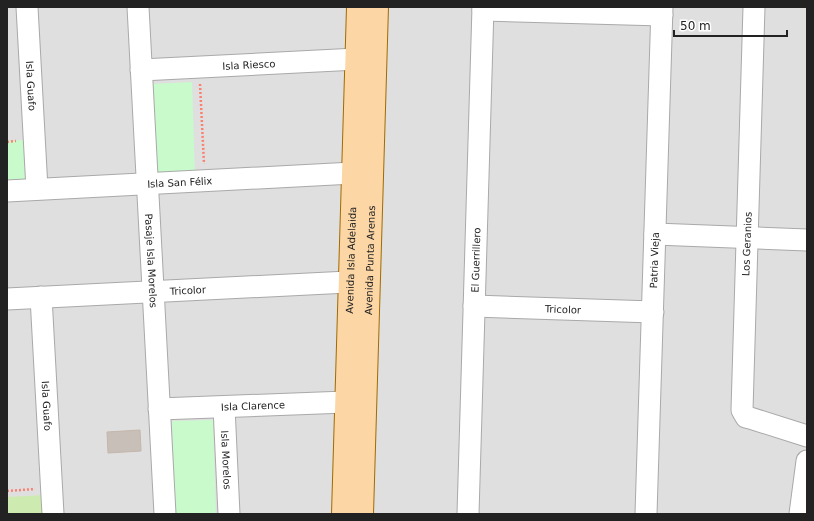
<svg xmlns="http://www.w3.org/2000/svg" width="814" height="521" viewBox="0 0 814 521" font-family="'DejaVu Sans',sans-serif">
<rect width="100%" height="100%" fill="#f2efe9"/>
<path fill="#e0dfdf" d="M 7,7 L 807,7 L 807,514 L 7,514 Z"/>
<path fill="#cdebb0" d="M 45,495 L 45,514 L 7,514 L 7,497 Z"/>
<path fill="#c8facc" d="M 192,82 L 195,177 L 153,179 L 150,84 Z
M 26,140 L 28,187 L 7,188 L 7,141 Z
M 213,420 L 216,514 L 175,514 L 172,421 Z"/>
<path fill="#c7bfb8" stroke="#c4b6ab" d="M 140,430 L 141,451 L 108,453 L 107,432 Z"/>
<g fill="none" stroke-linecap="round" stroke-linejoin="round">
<defs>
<g id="minor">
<path id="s1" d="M 27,7 L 37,189"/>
<path id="s2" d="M 138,7 L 165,514"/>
<path d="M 754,7 L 742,410 L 746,417 L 750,418 L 807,436"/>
<path d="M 483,10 L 662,15"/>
<path id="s3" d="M 141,70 L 357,59"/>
<path id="s4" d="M 7,191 L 353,173"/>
<path d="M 655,234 L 807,240"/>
<path id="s5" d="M 41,297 L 53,514"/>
<path id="s6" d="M 7,299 L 368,281"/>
<path id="s7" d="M 474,306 L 653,312"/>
<path id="s8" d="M 224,407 L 229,514"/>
<path id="s9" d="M 159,409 L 346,402"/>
<path id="s10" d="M 468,514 L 483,7"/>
<path id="s11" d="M 646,514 L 662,7"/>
<path d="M 800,514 L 807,461"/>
</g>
<g id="major">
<path id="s12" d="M 343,514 L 358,7"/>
<path id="s13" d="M 362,514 L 377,7"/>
</g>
</defs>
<use href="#minor" stroke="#a9a9a9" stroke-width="23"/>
<use href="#major" stroke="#a06b00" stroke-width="24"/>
<path stroke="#fa8072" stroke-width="2.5" stroke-dasharray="2 2" stroke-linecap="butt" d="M 200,84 L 204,164
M 7,142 L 16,141
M 7,491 L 35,489"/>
<use href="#minor" stroke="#fff" stroke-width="21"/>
<use href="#major" stroke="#fcd6a4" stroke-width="22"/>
</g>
<g text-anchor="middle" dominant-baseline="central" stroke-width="3" stroke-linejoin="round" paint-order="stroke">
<g font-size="10" fill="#222" stroke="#fff">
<text stroke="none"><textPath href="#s3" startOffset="108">Isla Riesco</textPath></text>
<text stroke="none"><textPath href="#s1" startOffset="79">Isla Guafo</textPath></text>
<text stroke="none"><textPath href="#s4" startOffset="173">Isla San Félix</textPath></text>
<text transform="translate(747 244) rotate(-88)">Los Geranios</text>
<text stroke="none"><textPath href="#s2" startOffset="254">Pasaje Isla Morelos</textPath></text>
<text stroke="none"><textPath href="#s13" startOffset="254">Avenida Punta Arenas</textPath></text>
<text stroke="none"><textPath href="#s10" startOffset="254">El Guerrillero</textPath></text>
<text stroke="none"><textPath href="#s11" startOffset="254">Patria Vieja</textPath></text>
<text stroke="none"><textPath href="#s12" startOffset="254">Avenida Isla Adelaida</textPath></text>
<text stroke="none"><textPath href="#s6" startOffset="181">Tricolor</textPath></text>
<text stroke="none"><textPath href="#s7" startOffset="89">Tricolor</textPath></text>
<text stroke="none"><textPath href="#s9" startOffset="94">Isla Clarence</textPath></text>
<text stroke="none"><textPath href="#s5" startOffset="109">Isla Guafo</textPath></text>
<text stroke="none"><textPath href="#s8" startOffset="53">Isla Morelos</textPath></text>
</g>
</g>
<rect width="814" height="521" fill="none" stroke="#222222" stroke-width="16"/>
<path d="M674 30v6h113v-6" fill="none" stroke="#222222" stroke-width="2"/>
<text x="680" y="30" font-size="12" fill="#222222" stroke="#ffffff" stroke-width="3" paint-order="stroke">50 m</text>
</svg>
